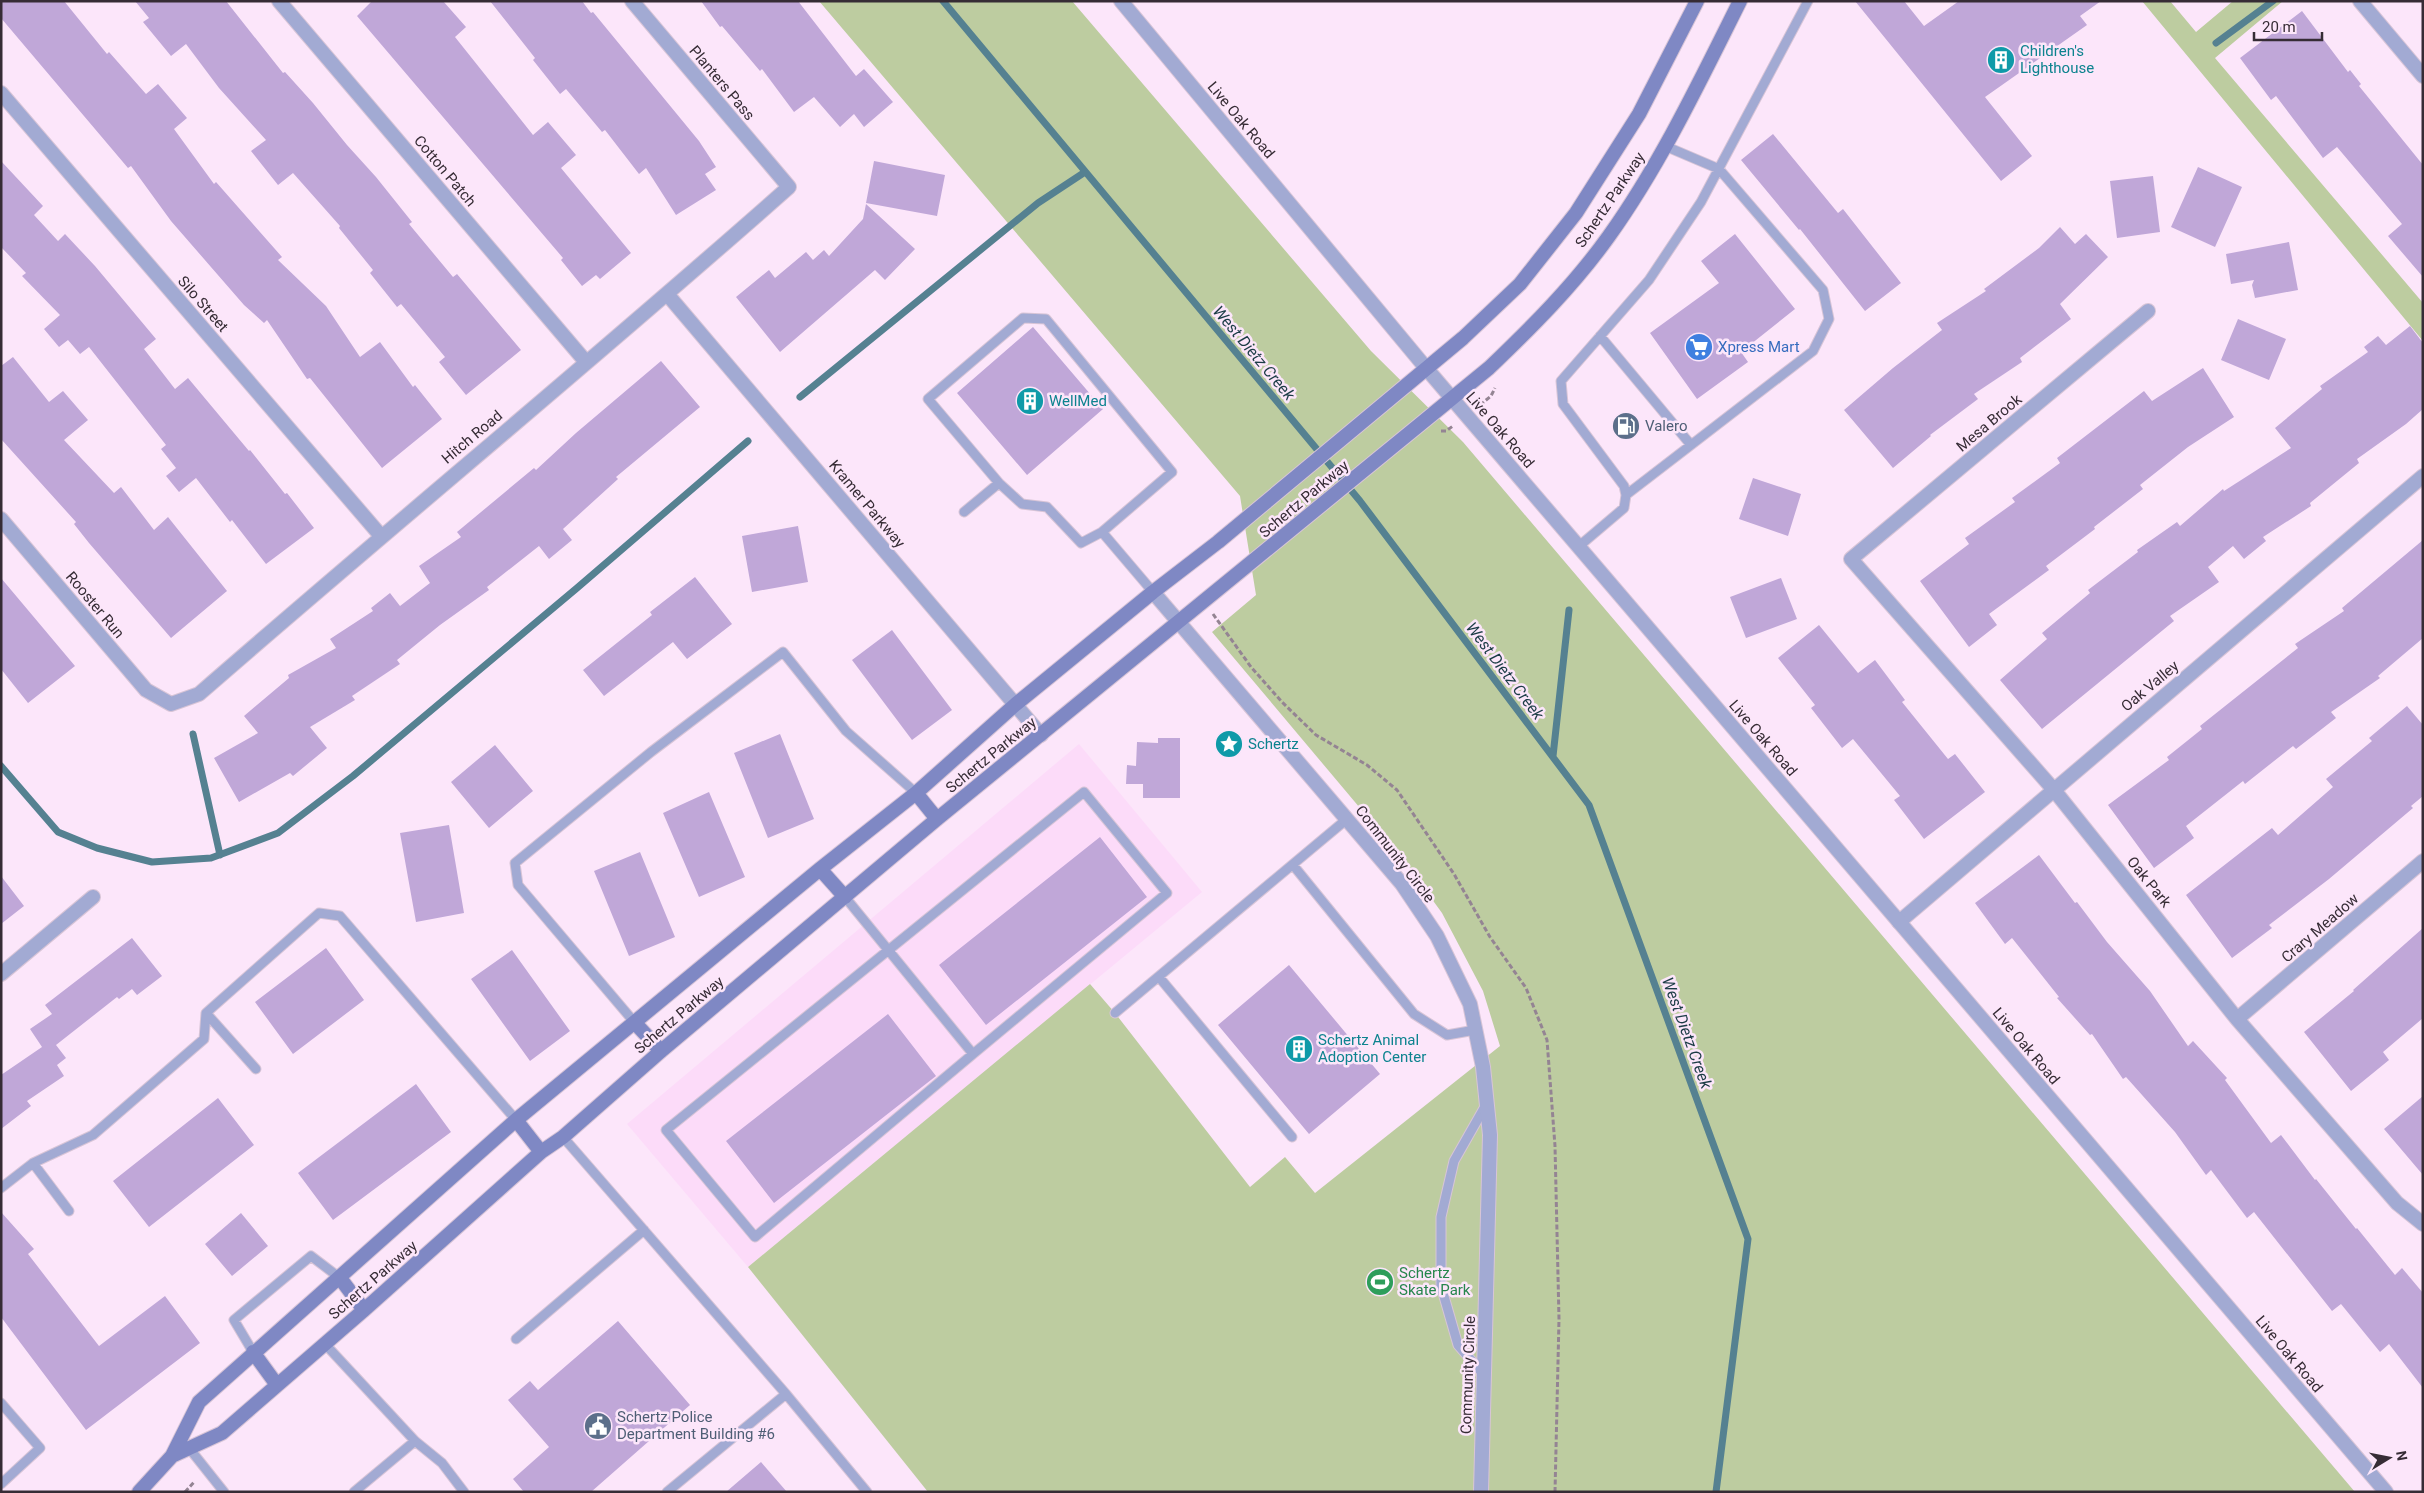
<svg xmlns="http://www.w3.org/2000/svg" width="2424" height="1493" viewBox="0 0 2424 1493" font-family="Roboto,sans-serif">
<rect width="100%" height="100%" fill="#fce6fa"/>
<path fill="#fcdbf9" d="M 1079,744 L 1202,892 L 748,1267 L 627,1124 Z"/>
<path fill="#bdcca0" d="M 819,1 L 1072,1 L 1371,351 L 1463,442 L 2355,1492 L 928,1492 L 748,1267 L 1090,984 L 1115,1013 L 1250,1187 L 1285,1157 L 1315,1193 L 1500,1046 L 1483,991 L 1442,913 L 1402,858 L 1212,632 L 1256,595 L 1240,496 Z
M 2142,1 L 2170,1 L 2196,32 L 2233,1 L 2283,1 L 2215,58 L 2423,303 L 2423,341 Z"/>
<g fill="none" stroke-linecap="round" stroke-linejoin="round">
<path stroke="#558191" stroke-width="7" d="M 943,1 L 1360,501 L 1589,805 L 1748,1239 L 1716,1492
M 2216,43 L 2273,1
M 800,397 L 1038,203 L 1085,172
M 193,734 L 220,855
M 1553,756 L 1569,610
M 1,766 L 58,832 L 97,848 L 152,862 L 211,858 L 278,833 L 353,776 L 577,588 L 748,441"/>
</g>
<path fill="#c0a7d8" d="M 1,1 L 64,1 L 107,54 L 109,52 L 146,94 L 158,84 L 187,118 L 174,129 L 214,184 L 216,182 L 282,257 L 278,260 L 326,306 L 360,357 L 380,342 L 413,387 L 415,385 L 442,419 L 382,468 L 310,378 L 307,379 L 267,320 L 264,323 L 244,305 L 171,221 L 131,166 L 128,168 L 1,18 Z
M 135,1 L 226,1 L 283,73 L 285,72 L 313,103 L 347,145 L 376,177 L 412,222 L 409,224 L 453,277 L 457,274 L 521,350 L 466,395 L 439,362 L 445,357 L 401,304 L 397,307 L 370,273 L 373,270 L 339,228 L 340,226 L 293,173 L 278,185 L 251,151 L 266,140 L 219,88 L 186,44 L 171,56 L 143,22 L 149,18 Z
M 372,1 L 443,1 L 466,27 L 455,37 L 533,135 L 548,122 L 576,155 L 561,168 L 631,253 L 600,279 L 596,275 L 582,286 L 561,260 L 563,258 L 357,16 Z
M 490,1 L 582,1 L 591,13 L 593,12 L 699,141 L 716,167 L 705,174 L 716,190 L 676,215 L 646,168 L 639,174 L 605,130 L 602,132 L 566,89 L 560,94 L 533,60 L 535,58 Z
M 701,1 L 798,1 L 856,76 L 864,69 L 893,102 L 864,127 L 854,114 L 840,127 L 814,97 L 794,112 L 762,69 L 760,71 L 722,26 L 720,27 Z
M 1855,1 L 1904,1 L 1924,26 L 1959,1 L 2101,1 L 2080,16 L 2087,25 L 1985,97 L 2032,156 L 2001,181 Z
M 2302,11 L 2348,72 L 2350,70 L 2361,84 L 2359,86 L 2423,165 L 2423,277 L 2388,236 L 2402,224 L 2337,147 L 2323,158 L 2276,96 L 2271,100 L 2240,58 Z
M 1773,134 L 1838,213 L 1843,209 L 1901,283 L 1865,311 L 1800,229 L 1799,230 L 1741,160 Z
M 1,161 L 43,206 L 34,215 L 58,241 L 65,234 L 95,266 L 156,339 L 144,349 L 175,389 L 188,378 L 249,451 L 250,450 L 285,494 L 287,493 L 314,528 L 266,564 L 232,520 L 230,522 L 196,478 L 179,492 L 166,476 L 176,468 L 161,449 L 166,445 L 89,347 L 80,354 L 68,340 L 59,347 L 44,329 L 60,315 L 22,276 L 26,273 L 1,247 Z
M 874,161 L 945,175 L 937,216 L 866,203 Z
M 2198,167 L 2242,187 L 2215,247 L 2171,227 Z
M 2153,176 L 2160,232 L 2117,238 L 2110,181 Z
M 866,204 L 915,249 L 885,280 L 875,270 L 780,352 L 736,297 L 769,270 L 775,278 L 806,252 L 813,260 L 824,250 L 829,256 L 863,219 Z
M 2060,227 L 2075,244 L 2086,234 L 2108,257 L 2060,304 L 2071,319 L 2020,358 L 2022,362 L 1974,394 L 1978,399 L 1930,435 L 1931,436 L 1893,468 L 1844,410 L 1893,368 L 1942,330 L 1937,323 L 1986,291 L 1984,289 L 2039,248 Z
M 1735,234 L 1795,309 L 1741,352 L 1748,362 L 1697,399 L 1650,333 L 1719,283 L 1701,261 Z
M 2289,242 L 2298,290 L 2255,298 L 2252,285 L 2254,280 L 2231,284 L 2226,254 Z
M 2238,319 L 2286,339 L 2269,380 L 2221,360 Z
M 2410,326 L 2423,343 L 2423,409 L 2406,424 L 2357,459 L 2359,463 L 2310,503 L 2311,506 L 2263,537 L 2266,541 L 2244,559 L 2233,546 L 2208,567 L 2219,582 L 2170,616 L 2174,621 L 2042,729 L 2000,680 L 2047,639 L 2042,633 L 2090,593 L 2088,590 L 2138,552 L 2137,550 L 2177,522 L 2180,526 L 2223,489 L 2224,491 L 2291,448 L 2275,428 L 2322,389 L 2320,386 L 2368,352 L 2364,347 L 2378,336 L 2386,345 Z
M 1033,327 L 1103,409 L 1027,475 L 957,393 Z
M 13,357 L 49,402 L 63,391 L 88,420 L 64,440 L 114,493 L 121,487 L 154,530 L 168,517 L 227,591 L 171,638 L 89,543 L 74,524 L 76,522 L 1,439 L 1,366 Z
M 661,361 L 700,407 L 616,477 L 618,479 L 563,529 L 572,540 L 549,559 L 539,546 L 487,587 L 489,590 L 440,625 L 397,660 L 400,664 L 352,696 L 355,700 L 310,727 L 327,748 L 293,776 L 290,773 L 239,802 L 214,758 L 258,733 L 244,716 L 289,678 L 288,675 L 336,648 L 330,639 L 373,611 L 371,608 L 390,593 L 400,606 L 430,583 L 419,566 L 461,537 L 457,532 L 534,468 L 536,470 L 576,433 Z
M 2203,368 L 2234,417 L 2188,447 L 2140,485 L 2143,489 L 2094,527 L 2095,529 L 2046,566 L 2049,570 L 1989,614 L 1997,625 L 1969,647 L 1920,581 L 1969,544 L 1965,538 L 2015,502 L 2012,498 L 2060,463 L 2057,458 L 2144,391 L 2152,401 Z
M 1753,478 L 1801,494 L 1788,536 L 1739,519 Z
M 798,526 L 808,582 L 752,592 L 742,536 Z
M 2423,540 L 2423,638 L 2378,676 L 2380,678 L 2331,712 L 2336,718 L 2296,749 L 2293,746 L 2245,784 L 2243,781 L 2186,826 L 2194,838 L 2154,868 L 2108,805 L 2169,760 L 2167,757 L 2202,729 L 2200,726 L 2298,648 L 2295,644 L 2344,611 L 2342,608 Z
M 695,577 L 732,624 L 687,659 L 673,642 L 604,696 L 583,670 L 652,615 L 650,612 Z
M 1,578 L 75,666 L 28,703 L 1,669 Z
M 1781,578 L 1797,619 L 1746,638 L 1730,597 Z
M 1819,625 L 1858,673 L 1875,660 L 1905,700 L 1902,702 L 1948,759 L 1955,754 L 1985,792 L 1924,839 L 1894,800 L 1900,796 L 1853,739 L 1842,748 L 1811,708 L 1815,705 L 1778,658 Z
M 892,630 L 952,710 L 912,740 L 852,660 Z
M 2407,706 L 2423,725 L 2423,796 L 2411,806 L 2413,808 L 2329,879 L 2269,925 L 2272,928 L 2232,958 L 2186,895 L 2272,828 L 2278,835 L 2333,787 L 2326,779 L 2372,741 L 2369,738 Z
M 780,734 L 814,819 L 768,838 L 734,753 Z
M 1158,738 L 1180,738 L 1180,798 L 1143,798 L 1143,784 L 1126,784 L 1127,765 L 1136,766 L 1137,742 L 1158,743 Z
M 495,745 L 533,791 L 489,828 L 451,782 Z
M 709,792 L 745,877 L 699,897 L 663,813 Z
M 449,825 L 464,913 L 416,922 L 400,833 Z
M 1100,837 L 1147,897 L 986,1025 L 939,965 Z
M 640,852 L 675,937 L 629,956 L 594,871 Z
M 2039,855 L 2075,903 L 2077,902 L 2107,942 L 2150,991 L 2188,1046 L 2193,1041 L 2227,1078 L 2225,1080 L 2271,1143 L 2281,1135 L 2315,1180 L 2316,1179 L 2356,1229 L 2357,1228 L 2395,1275 L 2402,1268 L 2423,1293 L 2423,1388 L 2389,1344 L 2380,1352 L 2341,1304 L 2332,1311 L 2254,1212 L 2247,1218 L 2211,1170 L 2206,1175 L 2175,1132 L 2126,1077 L 2123,1079 L 2092,1034 L 2090,1035 L 2057,998 L 2059,997 L 2012,938 L 2005,944 L 1975,903 Z
M 1,876 L 24,906 L 1,924 Z
M 2423,928 L 2423,1018 L 2383,1052 L 2389,1060 L 2351,1091 L 2304,1032 L 2354,991 L 2353,990 Z
M 132,938 L 162,976 L 137,995 L 132,989 L 119,999 L 117,997 L 56,1045 L 66,1058 L 57,1065 L 64,1076 L 27,1101 L 31,1106 L 1,1129 L 1,1075 L 42,1047 L 30,1029 L 52,1014 L 45,1005 Z
M 326,948 L 364,1000 L 293,1054 L 255,1002 Z
M 512,950 L 570,1031 L 530,1061 L 471,979 Z
M 1289,965 L 1380,1074 L 1309,1134 L 1218,1025 Z
M 888,1014 L 936,1076 L 774,1203 L 726,1141 Z
M 416,1084 L 451,1132 L 333,1220 L 298,1173 Z
M 2423,1096 L 2423,1175 L 2384,1129 Z
M 218,1098 L 254,1145 L 149,1227 L 113,1181 Z
M 1,1212 L 34,1249 L 28,1254 L 99,1346 L 165,1296 L 200,1343 L 86,1430 L 1,1317 Z
M 241,1213 L 268,1246 L 232,1276 L 205,1244 Z
M 618,1321 L 690,1405 L 591,1492 L 524,1492 L 513,1479 L 549,1447 L 508,1400 L 530,1381 L 538,1390 Z
M 761,1462 L 787,1492 L 726,1492 Z"/>
<g fill="none" stroke-linecap="round" stroke-linejoin="round">
<defs>
<path id="service" d="M 1600,336 L 1691,445 L 1813,351 L 1829,319 L 1823,290 L 1719,169 L 1665,146
M 1626,495 L 1691,445
M 964,512 L 999,483
M 1102,532 L 1081,543 L 1047,507 L 1022,504 L 999,483 L 928,399 L 1023,318 L 1046,319 L 1172,472 L 1102,532 L 1153,592
M 1578,547 L 1624,508 L 1626,495 L 1624,486 L 1563,404 L 1561,381 L 1649,280 L 1701,202 L 1808,1
M 1293,865 L 1414,1014 L 1447,1035 L 1475,1030
M 845,897 L 973,1054 L 1167,893 L 1084,792 L 666,1130 L 755,1237 L 973,1054
M 1159,977 L 1292,1137
M 206,1013 L 256,1069
M 1115,1013 L 1347,819
M 635,1023 L 518,885 L 515,863 L 651,752 L 783,652 L 846,731 L 916,793
M 563,1137 L 786,1394 L 667,1492
M 33,1163 L 69,1211
M 1,1188 L 33,1163 L 93,1135 L 204,1039 L 206,1013 L 319,913 L 340,916 L 516,1120
M 516,1339 L 644,1230
M 325,1344 L 415,1441 L 442,1463 L 464,1492
M 253,1352 L 234,1320 L 311,1256 L 340,1278
M 1484,1375 L 1458,1345 L 1441,1286 L 1441,1217 L 1454,1161 L 1487,1103
M 786,1394 L 867,1492
M 1,1403 L 40,1448 L 1,1484
M 189,1448 L 224,1492
M 354,1492 L 415,1441"/>
<path id="minor" d="M 279,1 L 586,362
M 1121,1 L 1426,368
M 2360,1 L 2423,76
M 1,93 L 381,536
M 667,294 L 1041,735
M 2148,311 L 1851,559 L 2054,790 L 2237,1019 L 2397,1203 L 2423,1224
M 1,519 L 146,690 L 171,704 L 199,694 C 394,524 595,359 789,187 L 632,1
M 1153,592 L 1402,884 L 1437,936 L 1470,1004 L 1483,1067 L 1490,1135 L 1481,1492
M 1899,922 L 2423,476
M 1,974 L 93,897
M 2237,1019 L 2423,861"/>
<path id="tertiary" d="M 1426,368 L 2386,1492"/>
<path id="secondary" d="M 916,793 L 937,819
M 820,869 L 845,897
M 635,1023 L 661,1051
M 516,1120 L 541,1152
M 340,1278 L 364,1310
M 253,1352 L 277,1385
M 172,1456 L 222,1433 L 364,1310 L 541,1152 L 563,1137 L 661,1051 L 937,819 L 1489,368 C 1532,327 1574,285 1609,236 C 1661,163 1700,81 1740,1
M 139,1492 L 172,1456 L 199,1402 L 516,1120 L 820,869 L 916,793 L 1016,704 L 1153,592 L 1218,542 L 1463,338 L 1520,284 L 1576,213 L 1639,114 L 1697,1"/>
</defs>
<use href="#service" stroke="#d8c5d7" stroke-width="11"/>
<use href="#minor" stroke="#d8c5d7" stroke-width="16"/>
<use href="#tertiary" stroke="#d8c5d7" stroke-width="16"/>
<use href="#secondary" stroke="#d8c5d7" stroke-width="16"/>
<path stroke="#948493" stroke-width="3" stroke-dasharray="5 2.5" stroke-linecap="butt" d="M 1480,405 L 1491,396 L 1495,388
M 1441,431 L 1446,431 L 1453,426
M 1213,614 L 1251,667 L 1282,702 L 1316,735 L 1367,765 L 1397,790 L 1454,874 L 1490,937 L 1526,988 L 1547,1040 L 1555,1146 L 1559,1319 L 1555,1492
M 185,1492 L 195,1481"/>
<use href="#service" stroke="#a2aad3" stroke-width="9"/>
<use href="#minor" stroke="#a2aad3" stroke-width="14"/>
<use href="#tertiary" stroke="#a2aad3" stroke-width="14"/>
<use href="#secondary" stroke="#7f88c4" stroke-width="14"/>
</g>
<defs>
<symbol id="building-disc" viewBox="-11 -11 22 22"><circle r="9.5" fill="#0f9aa8" stroke="#fce6fa"/><path d="M-4-6H4V6H1V3H-1V6H-4ZM-2.5-4.3h1.7v1.8h-1.7ZM.8-4.3h1.7v1.8H.8ZM-2.5-1h1.7V.8h-1.7ZM.8-1h1.7V.8H.8Z" fill="#fff"/></symbol>
<symbol id="supermarket-disc" viewBox="-11 -11 22 22"><circle r="9.5" fill="#3f7fe0" stroke="#fce6fa"/><path d="M-6-5.5h2.5l.6 2H6L4.5 2H-2.5L-4.4-4H-6ZM-1.5 3.2a1.3 1.3 0 1 0 .1 0ZM3 3.2a1.3 1.3 0 1 0 .1 0Z" fill="#fff"/></symbol>
<symbol id="fuel-disc" viewBox="-11 -11 22 22"><circle r="9.5" fill="#5c6f8a" stroke="#fce6fa"/><path d="M-5.5-6h7V0h2V4h1.3V-2.5L3-4.5l.8-.8L6-3V5H2.5V1h-1V6h-7ZM-4.2-4.7v3.2H.2V-4.7Z" fill="#fff"/></symbol>
<symbol id="sight-disc" viewBox="-11 -11 22 22"><circle r="9.5" fill="#0f9aa8" stroke="#fce6fa"/><path d="M0-6L1.8-2.2L6-1.7L2.9 1.2L3.7 5.4L0 3.3L-3.7 5.4L-2.9 1.2L-6-1.7L-1.8-2.2Z" fill="#fff"/></symbol>
<symbol id="stadium-disc" viewBox="-11 -11 22 22"><circle r="9.5" fill="#2e9e5b" stroke="#fce6fa"/><path d="M0-5a6.5 5 0 1 0 0 10a6.5 5 0 1 0 0-10ZM-3.5-1.8h7v3.6h-7Z" fill="#fff"/></symbol>
<symbol id="civic-disc" viewBox="-11 -11 22 22"><circle r="9.5" fill="#5c6f8a" stroke="#fce6fa"/><path d="M-.6-6.5H3V-4.5H.6V-3L4-1V1h2V6H-6V1h2V-1L-.6-3ZM-1.2 2.5V6h2.4V2.5Z" fill="#fff"/></symbol>
</defs>
<g fill-rule="evenodd">
<use href="#building-disc" x="1985" y="44" width="32" height="32"/>
<use href="#supermarket-disc" x="1683" y="331" width="32" height="32"/>
<use href="#building-disc" x="1014" y="385" width="32" height="32"/>
<use href="#fuel-disc" x="1610" y="410" width="32" height="32"/>
<use href="#sight-disc" x="1213" y="728" width="32" height="32"/>
<use href="#building-disc" x="1283" y="1033" width="32" height="32"/>
<use href="#stadium-disc" x="1364" y="1266" width="32" height="32"/>
<use href="#civic-disc" x="582" y="1410" width="32" height="32"/>
</g>
<g text-anchor="middle" dominant-baseline="central" stroke-width="5" stroke-linejoin="round" paint-order="stroke">
<g font-size="15" fill="#0d838f" stroke="#fce6fa" text-anchor="start">
<text x="2020" y="51">Children's<tspan x="2020" dy="17">Lighthouse</tspan></text>
<text x="1049" y="401">WellMed</text>
<text x="1248" y="744">Schertz</text>
<text x="1318" y="1040">Schertz Animal<tspan x="1318" dy="17">Adoption Center</tspan></text>
</g>
<g font-size="15" fill="#362c35" stroke="#fce6fa">
<text transform="translate(722 83) rotate(50)">Planters Pass</text>
<text transform="translate(1241 120) rotate(50)">Live Oak Road</text>
<text transform="translate(445 171) rotate(50)">Cotton Patch</text>
<text transform="translate(1610 200) rotate(-56)">Schertz Parkway</text>
<text transform="translate(203 304) rotate(49)">Silo Street</text>
<text transform="translate(1989 423) rotate(-40)">Mesa Brook</text>
<text transform="translate(1500 430) rotate(49)">Live Oak Road</text>
<text transform="translate(472 437) rotate(-40)">Hitch Road</text>
<text transform="translate(1304 499) rotate(-40)">Schertz Parkway</text>
<text transform="translate(867 504) rotate(50)">Kramer Parkway</text>
<text transform="translate(95 605) rotate(50)">Rooster Run</text>
<text transform="translate(2150 686) rotate(-40)">Oak Valley</text>
<text transform="translate(1763 738) rotate(49)">Live Oak Road</text>
<text transform="translate(991 755) rotate(-39)">Schertz Parkway</text>
<text transform="translate(1395 854) rotate(52)">Community Circle</text>
<text transform="translate(2149 882) rotate(51)">Oak Park</text>
<text transform="translate(2320 928) rotate(-41)">Crary Meadow</text>
<text transform="translate(679 1015) rotate(-40)">Schertz Parkway</text>
<text transform="translate(2026 1046) rotate(50)">Live Oak Road</text>
<text transform="translate(373 1280) rotate(-41)">Schertz Parkway</text>
<text transform="translate(2289 1354) rotate(50)">Live Oak Road</text>
<text transform="translate(1468 1375) rotate(-88)">Community Circle</text>
</g>
<g font-size="15" fill="#366cbe" stroke="#fce6fa" text-anchor="start">
<text x="1718" y="347">Xpress Mart</text>
</g>
<g font-size="15" fill="#4e5e75" stroke="#fce6fa" text-anchor="start">
<text x="1645" y="426">Valero</text>
<text x="617" y="1417">Schertz Police<tspan x="617" dy="17">Department Building #6</tspan></text>
</g>
<g font-size="15" fill="#27864d" stroke="#fce6fa" text-anchor="start">
<text x="1399" y="1273">Schertz<tspan x="1399" dy="17">Skate Park</tspan></text>
</g>
<g font-size="16" font-style="italic" fill="#1b3c45" stroke="#fce6fa">
<text transform="translate(1254 353) rotate(50)">West Dietz Creek</text>
<text transform="translate(1505 671) rotate(53)">West Dietz Creek</text>
<text transform="translate(1687 1033) rotate(70)">West Dietz Creek</text>
</g>
</g>
<rect width="2424" height="1493" fill="none" stroke="#362c35" stroke-width="5"/>
<g transform="translate(2389 1458) rotate(80)" stroke="#fce6fa" stroke-width="4" paint-order="stroke">
<path d="M0-4L9 19L0 12L-9 19Z" fill="#362c35"/>
<text y="-8" font-size="14" font-weight="bold" text-anchor="middle" fill="#362c35">N</text>
</g>
<path d="M2254 32v8h68v-8" fill="none" stroke="#362c35" stroke-width="2.5"/>
<text x="2262" y="32" font-size="15" fill="#362c35" stroke="#fce6fa" stroke-width="4" paint-order="stroke">20 m</text>
</svg>
